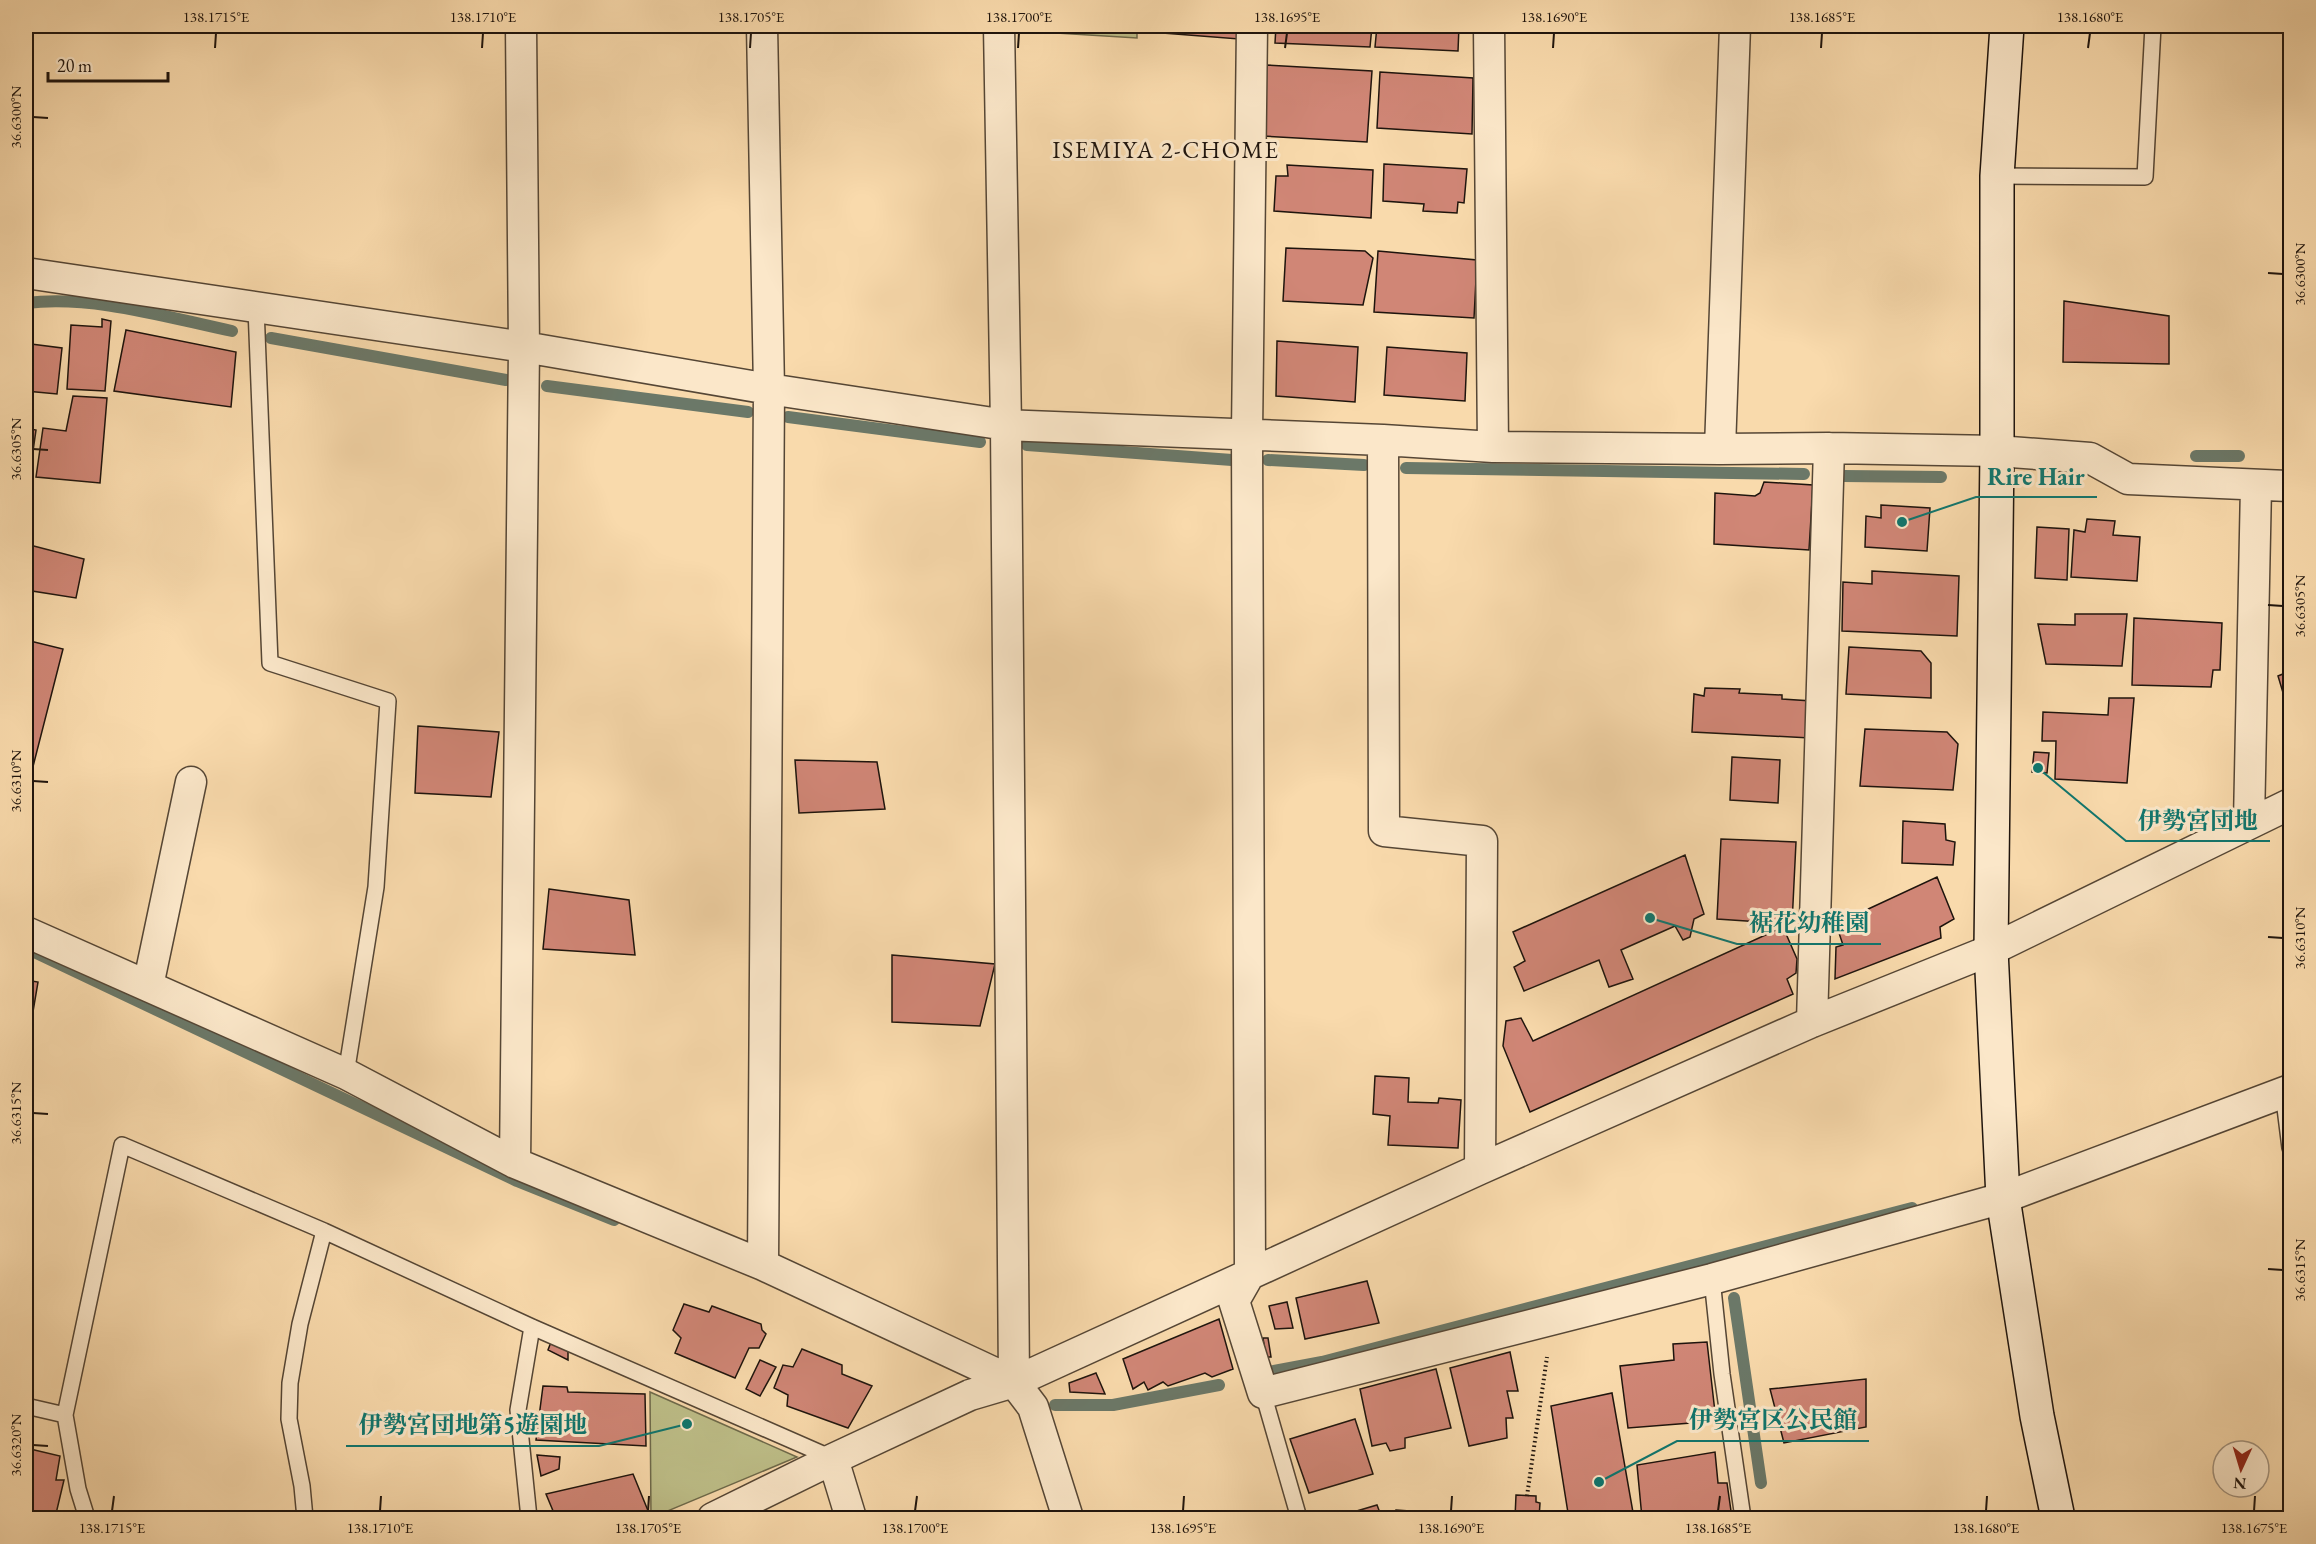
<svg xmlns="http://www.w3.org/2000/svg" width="2316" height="1544" viewBox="0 0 2316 1544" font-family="'EB Garamond','Noto Serif JP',serif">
<rect width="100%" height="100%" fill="#f9daac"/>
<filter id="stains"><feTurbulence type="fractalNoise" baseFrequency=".00333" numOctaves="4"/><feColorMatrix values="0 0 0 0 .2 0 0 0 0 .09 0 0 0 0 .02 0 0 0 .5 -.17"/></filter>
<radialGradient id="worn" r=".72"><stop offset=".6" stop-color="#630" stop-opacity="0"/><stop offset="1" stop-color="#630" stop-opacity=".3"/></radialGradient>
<path fill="#bebf89" stroke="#6e6a4b" stroke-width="1.5" d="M 1024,26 L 1137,26 L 1137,38 L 1024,31 Z
M 650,1392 L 797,1457 L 651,1518 Z"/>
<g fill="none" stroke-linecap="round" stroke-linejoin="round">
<path stroke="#6b7868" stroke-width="12" d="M 26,303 C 94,295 165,317 232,331
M 271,338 L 506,380
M 547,386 L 748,412
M 788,417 L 980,442
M 1027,445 L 1232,460
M 2196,456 L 2239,456
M 1268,460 L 1364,465
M 1406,468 L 1804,474
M 1843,476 L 1941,477
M 26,948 L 517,1181 L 614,1220
M 1734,1298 L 1761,1483
M 1274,1371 L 1322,1362 L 1912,1208
M 1055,1405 L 1113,1405 L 1219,1385"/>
</g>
<path fill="#d08676" stroke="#1e140d" stroke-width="1.5" d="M 1150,26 L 1239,26 L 1239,39 L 1150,32 Z
M 1276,26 L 1372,26 L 1370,47 L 1275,43 Z
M 1377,26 L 1459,26 L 1458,51 L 1375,47 Z
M 1266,65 L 1372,71 L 1367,142 L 1263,136 Z
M 1380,72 L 1473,78 L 1472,134 L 1377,128 Z
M 1384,164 L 1467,169 L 1464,203 L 1458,202 L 1457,213 L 1423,211 L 1424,204 L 1383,201 Z
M 1287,165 L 1373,170 L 1371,218 L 1274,211 L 1276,176 L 1288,176 Z
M 1286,248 L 1365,251 L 1373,258 L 1363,305 L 1283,301 Z
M 1378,251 L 1477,260 L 1474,318 L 1374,312 Z
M 2064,301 L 2169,316 L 2169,364 L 2063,362 Z
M 102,319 L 111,321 L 105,391 L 67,389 L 71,325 L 102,327 Z
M 126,330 L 236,352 L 231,407 L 114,391 Z
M 1277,341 L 1358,347 L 1355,402 L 1276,396 Z
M 31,344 L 62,348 L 57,394 L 26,391 Z
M 1387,347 L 1467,353 L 1465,401 L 1384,395 Z
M 73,396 L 107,398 L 100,483 L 36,477 L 43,428 L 66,431 Z
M 26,428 L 36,430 L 30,472 L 26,472 Z
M 1764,482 L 1813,485 L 1809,550 L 1714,544 L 1715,493 L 1755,496 L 1760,493 Z
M 1881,505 L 1930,508 L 1927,551 L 1865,547 L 1866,516 L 1881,518 Z
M 2087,519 L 2115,521 L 2113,535 L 2140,537 L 2137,581 L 2071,577 L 2074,530 L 2085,532 Z
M 2037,527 L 2069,529 L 2067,580 L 2035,578 Z
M 26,544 L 84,559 L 76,598 L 26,590 Z
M 1872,571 L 1959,576 L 1957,636 L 1842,631 L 1843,582 L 1872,584 Z
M 2075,614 L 2127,614 L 2122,666 L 2046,664 L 2038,624 L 2075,625 Z
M 2134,618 L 2222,623 L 2220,670 L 2213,670 L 2211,687 L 2132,685 Z
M 26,640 L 63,649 L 26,794 Z
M 1849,647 L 1921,651 L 1931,663 L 1931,698 L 1846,694 Z
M 2290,671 L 2290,716 L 2278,676 Z
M 1705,688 L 1740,689 L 1739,693 L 1782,695 L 1782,699 L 1812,701 L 1810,738 L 1692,732 L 1694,694 L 1704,696 Z
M 2109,698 L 2134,698 L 2127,783 L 2055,779 L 2056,741 L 2042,741 L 2043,712 L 2108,715 Z
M 418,726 L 499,732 L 491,797 L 415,793 Z
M 1865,729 L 1947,732 L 1958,744 L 1953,790 L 1860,786 Z
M 2034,752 L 2049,753 L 2047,773 L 2032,772 Z
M 1732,757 L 1780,760 L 1778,803 L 1730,800 Z
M 795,760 L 877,762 L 885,809 L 799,813 Z
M 1903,821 L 1945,824 L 1946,840 L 1955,842 L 1953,865 L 1902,863 Z
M 1721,839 L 1796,842 L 1792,924 L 1717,919 Z
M 1685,855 L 1704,914 L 1694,919 L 1690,937 L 1683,940 L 1675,926 L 1621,950 L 1633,979 L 1609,987 L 1599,960 L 1524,991 L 1514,967 L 1525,961 L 1513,932 Z
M 1937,877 L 1954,919 L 1940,927 L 1941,938 L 1835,979 L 1836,947 L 1843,945 L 1836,924 Z
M 549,889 L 629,900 L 635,955 L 543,949 Z
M 1783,927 L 1797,959 L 1796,973 L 1787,979 L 1793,994 L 1530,1112 L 1503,1046 L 1506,1021 L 1521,1018 L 1533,1041 Z
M 892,955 L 995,964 L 980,1026 L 892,1022 Z
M 26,980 L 38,982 L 26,1053 Z
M 1375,1076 L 1409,1078 L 1408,1102 L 1438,1103 L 1439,1098 L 1461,1100 L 1458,1148 L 1388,1145 L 1390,1116 L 1373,1114 Z
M 1367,1281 L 1379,1323 L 1305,1339 L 1296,1298 Z
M 1287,1302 L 1293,1328 L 1275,1329 L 1269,1306 Z
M 684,1304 L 709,1312 L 712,1306 L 761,1324 L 762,1330 L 766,1334 L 759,1348 L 749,1348 L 735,1378 L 675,1353 L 681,1338 L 673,1330 Z
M 1219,1319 L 1233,1369 L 1212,1377 L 1205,1373 L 1168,1386 L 1163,1382 L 1148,1390 L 1144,1382 L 1133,1389 L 1123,1359 Z
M 1263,1338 L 1268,1338 L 1271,1357 L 1266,1357 Z
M 551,1342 L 568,1351 L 568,1360 L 548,1350 Z
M 1707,1342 L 1716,1421 L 1628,1428 L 1620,1366 L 1674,1360 L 1673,1344 Z
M 802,1349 L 842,1365 L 842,1374 L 872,1386 L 848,1428 L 787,1406 L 788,1395 L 774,1388 L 783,1365 L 793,1367 Z
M 1510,1352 L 1518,1391 L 1507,1391 L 1513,1418 L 1506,1418 L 1507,1438 L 1469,1446 L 1450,1368 Z
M 760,1360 L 776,1367 L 760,1396 L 746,1389 Z
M 1436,1369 L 1451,1428 L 1405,1438 L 1405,1448 L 1390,1451 L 1386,1443 L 1372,1446 L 1360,1389 Z
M 1096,1373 L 1105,1394 L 1070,1392 L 1069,1383 Z
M 1866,1379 L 1866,1427 L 1784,1443 L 1770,1389 Z
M 543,1386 L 567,1387 L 568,1392 L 645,1394 L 646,1446 L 536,1440 Z
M 1612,1393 L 1634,1518 L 1564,1518 L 1564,1514 L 1568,1513 L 1551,1406 Z
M 1355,1419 L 1373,1474 L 1309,1493 L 1290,1439 Z
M 26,1448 L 60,1456 L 56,1480 L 64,1480 L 55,1518 L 26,1518 Z
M 1715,1452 L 1718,1483 L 1727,1483 L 1731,1511 L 1675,1518 L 1642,1518 L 1637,1465 Z
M 537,1455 L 560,1457 L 559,1469 L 541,1476 Z
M 633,1474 L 651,1518 L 556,1518 L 546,1494 Z
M 1516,1495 L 1536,1496 L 1536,1502 L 1540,1503 L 1539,1518 L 1515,1518 Z
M 1377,1505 L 1382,1518 L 1333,1518 Z
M 1396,1510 L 1452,1514 L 1452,1518 L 1396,1518 Z
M 66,1512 L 73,1512 L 74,1518 L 67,1518 Z"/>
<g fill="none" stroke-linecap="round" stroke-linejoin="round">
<defs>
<path id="lane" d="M 1997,176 L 2145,177 L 2153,26
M 256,308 L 270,663 L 388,701 L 376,887 L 346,1074
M 2283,1092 L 2290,1148
M 1712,1279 L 1722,1374 L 1743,1518
M 1263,1393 L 1299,1518
M 26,1406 L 65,1415
M 87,1518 L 78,1489 L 65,1415 L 122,1145 L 324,1231 L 532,1327 L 832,1458
M 305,1518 L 302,1486 L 289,1419 L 290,1383 L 300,1324 L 324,1231
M 529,1518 L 518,1410 L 532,1327"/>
<path id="street" d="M 762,26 L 769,389 L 763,1265
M 999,26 L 1006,425 L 1014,1382
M 1252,26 L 1247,433 L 1250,1273 L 1234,1301 L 1263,1393 L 1712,1279 L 2003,1198 L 2290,1090
M 1489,26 L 1493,447
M 26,273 L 524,347 L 769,389 L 1006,425 L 1383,440 L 1493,447 L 1720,449 L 1829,448 L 1997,451 L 2090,458 L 2128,479 L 2290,486
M 1383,440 L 1384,831 L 1482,841 L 1480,1169
M 1720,449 L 1735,26
M 2249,822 L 2256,486
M 26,932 L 346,1074 L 515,1163 L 763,1265 L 1014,1382 L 1033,1407 L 1068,1518
M 148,986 L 191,782
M 1812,1022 L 1829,448
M 515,1163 L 524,347 L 521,26
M 833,1459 L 851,1518
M 713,1518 L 833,1459 L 970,1395 L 1014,1382 L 1480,1169 L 1812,1022 L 1991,950 L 2290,804"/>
<path id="secondary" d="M 2007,26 L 1997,176 L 1997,451 L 1991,950 L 2003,1198 L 2037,1416 L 2058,1518"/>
</defs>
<use href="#lane" stroke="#554635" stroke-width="18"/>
<use href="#street" stroke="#554635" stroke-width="33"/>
<use href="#secondary" stroke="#1e140d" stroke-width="36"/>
<path stroke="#1e140d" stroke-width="4" stroke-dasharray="1.5 3" stroke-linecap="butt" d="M 1527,1496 L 1547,1357"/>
<use href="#lane" stroke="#fbe7c9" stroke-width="15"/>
<use href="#street" stroke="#fbe7c9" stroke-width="30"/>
<use href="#secondary" stroke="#fbe7c9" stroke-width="33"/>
</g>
<path fill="none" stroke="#1e140d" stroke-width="2" d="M 215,48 L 216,33M 482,48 L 483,33M 750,48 L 751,33M 1018,48 L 1019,33M 1285,48 L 1287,33M 1553,48 L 1554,33M 1821,48 L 1822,33M 2088,48 L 2090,33M 33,117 L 48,118M 2268,273 L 2283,274M 33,449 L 48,450M 2268,605 L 2283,606M 33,781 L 48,782M 2268,937 L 2283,938M 33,1113 L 48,1114M 2268,1269 L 2283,1270M 33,1445 L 48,1446M 112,1511 L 114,1496M 380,1511 L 381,1496M 648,1511 L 649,1496M 915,1511 L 917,1496M 1183,1511 L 1184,1496M 1451,1511 L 1452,1496M 1718,1511 L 1720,1496M 1986,1511 L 1987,1496M 2254,1511 L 2255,1496"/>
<g text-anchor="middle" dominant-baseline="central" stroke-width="6" stroke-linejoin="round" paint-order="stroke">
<g font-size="24" letter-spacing="1.5" fill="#1e140d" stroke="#fbe7c9">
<text x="1166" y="149">ISEMIYA 2-CHOME</text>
</g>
</g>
<path fill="none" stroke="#0f766e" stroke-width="2" d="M1902 522L1976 497H2097M2038 768L2126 841H2270M1650 918L1737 944H1881M1599 1482L1677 1441H1869M687 1424L599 1446H346"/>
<g fill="#0f766e" stroke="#fbe7c9" stroke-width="2">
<circle cx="1902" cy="522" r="6"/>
<circle cx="2038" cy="768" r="6"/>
<circle cx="1650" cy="918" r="6"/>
<circle cx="1599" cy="1482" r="6"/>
<circle cx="687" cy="1424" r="6"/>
</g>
<g font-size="24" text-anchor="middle" font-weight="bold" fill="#0f766e" stroke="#fbe7c9" stroke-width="6" stroke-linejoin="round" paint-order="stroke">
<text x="2036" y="485">Rire Hair</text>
<text x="2198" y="829">伊勢宮団地</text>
<text x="1809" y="931">裾花幼稚園</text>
<text x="1773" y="1428">伊勢宮区公民館</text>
<text x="473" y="1433">伊勢宮団地第5遊園地</text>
</g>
<rect width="2316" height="1544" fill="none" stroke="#f9daac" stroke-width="66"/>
<g transform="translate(2241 1469) rotate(184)"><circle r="28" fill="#fbe7c9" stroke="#a3937e" stroke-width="1.5"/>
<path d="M0-4.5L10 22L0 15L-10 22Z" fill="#8f2418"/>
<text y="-9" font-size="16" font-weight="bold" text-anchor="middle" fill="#1e140d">N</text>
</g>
<path d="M48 72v9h120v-9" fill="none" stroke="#1e140d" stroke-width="3"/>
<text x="57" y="72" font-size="18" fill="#1e140d" stroke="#fbe7c9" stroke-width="4.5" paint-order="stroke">20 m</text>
<rect x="33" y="33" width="2250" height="1478" fill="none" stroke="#1e140d" stroke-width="2"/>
<g font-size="15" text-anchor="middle" fill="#1e140d">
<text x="216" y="22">138.1715°E</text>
<text x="483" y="22">138.1710°E</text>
<text x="751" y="22">138.1705°E</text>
<text x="1019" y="22">138.1700°E</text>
<text x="1287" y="22">138.1695°E</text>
<text x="1554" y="22">138.1690°E</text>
<text x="1822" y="22">138.1685°E</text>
<text x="2090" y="22">138.1680°E</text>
<text transform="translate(16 117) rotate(-90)" y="5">36.6300°N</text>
<text transform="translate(2300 274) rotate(-90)" y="5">36.6300°N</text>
<text transform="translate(16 449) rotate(-90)" y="5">36.6305°N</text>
<text transform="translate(2300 606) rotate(-90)" y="5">36.6305°N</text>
<text transform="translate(16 781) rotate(-90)" y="5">36.6310°N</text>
<text transform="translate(2300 938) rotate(-90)" y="5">36.6310°N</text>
<text transform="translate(16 1113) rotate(-90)" y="5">36.6315°N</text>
<text transform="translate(2300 1270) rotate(-90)" y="5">36.6315°N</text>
<text transform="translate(16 1445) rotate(-90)" y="5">36.6320°N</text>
<text x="112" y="1533">138.1715°E</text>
<text x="380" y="1533">138.1710°E</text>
<text x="648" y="1533">138.1705°E</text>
<text x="915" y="1533">138.1700°E</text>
<text x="1183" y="1533">138.1695°E</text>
<text x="1451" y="1533">138.1690°E</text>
<text x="1718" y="1533">138.1685°E</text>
<text x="1986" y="1533">138.1680°E</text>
<text x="2254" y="1533">138.1675°E</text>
</g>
<rect width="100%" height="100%" filter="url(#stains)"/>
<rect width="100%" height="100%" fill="url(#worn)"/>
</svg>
